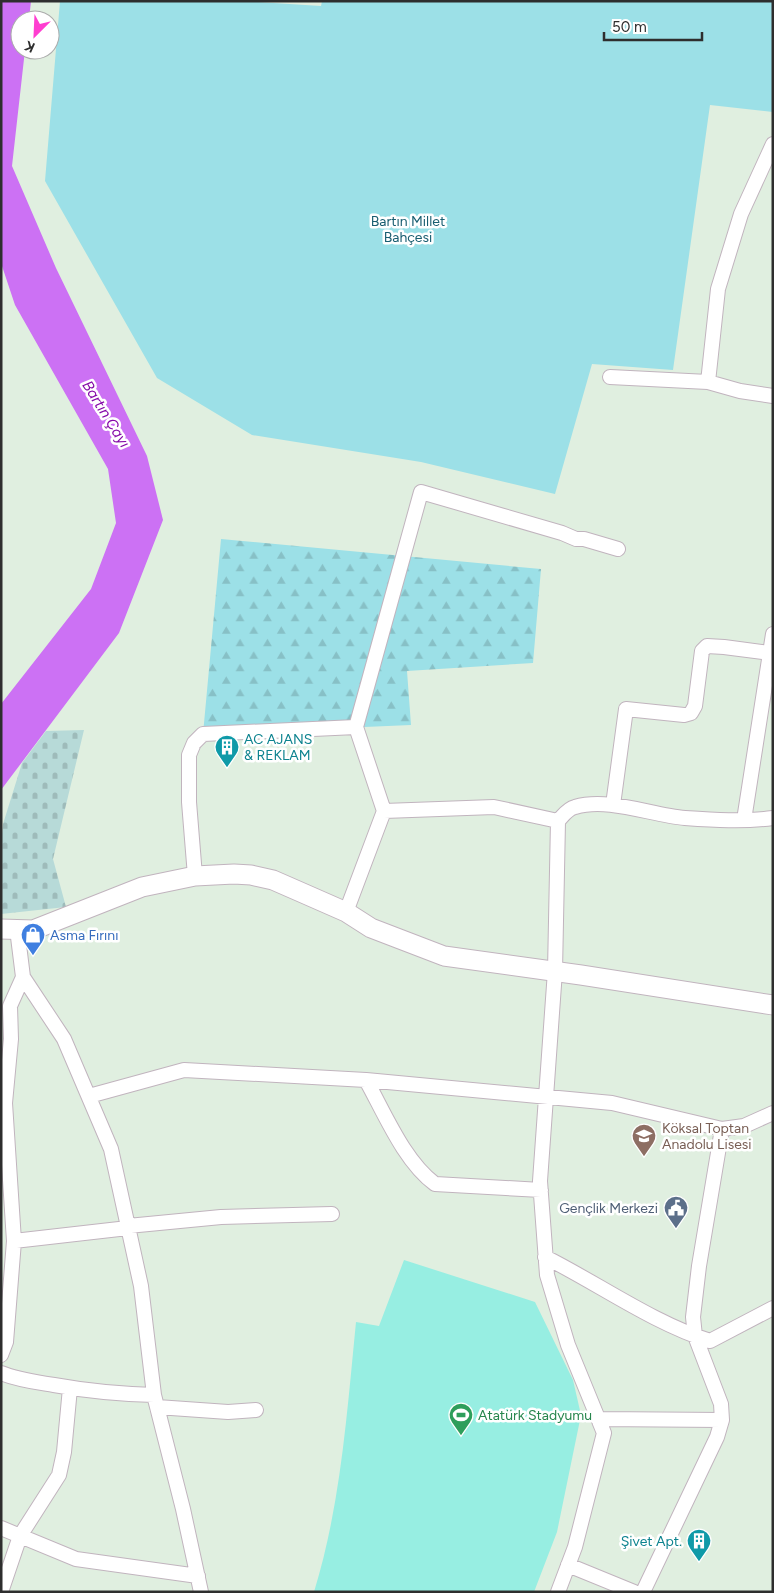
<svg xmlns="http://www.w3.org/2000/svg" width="774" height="1593" viewBox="0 0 774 1593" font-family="Figtree,sans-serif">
<defs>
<pattern id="forest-firs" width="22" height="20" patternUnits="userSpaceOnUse" patternTransform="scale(1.25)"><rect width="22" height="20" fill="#9ce0e7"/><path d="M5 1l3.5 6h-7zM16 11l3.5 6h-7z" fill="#87c0c6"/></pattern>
<pattern id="cemetery-stones" width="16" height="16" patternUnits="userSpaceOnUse" patternTransform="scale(1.25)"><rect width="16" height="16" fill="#b7dad8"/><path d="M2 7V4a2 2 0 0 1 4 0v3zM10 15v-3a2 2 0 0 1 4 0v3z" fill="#9ebbba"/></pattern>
</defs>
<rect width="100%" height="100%" fill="#e0efe0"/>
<path fill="#9ce0e7" d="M 60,1 L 242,1 L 321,6 L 322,1 L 773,1 L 773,112 L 710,105 L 673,370 L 592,364 L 555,494 L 421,462 L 252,435 L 157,378 L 45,181 Z"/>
<path fill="url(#forest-firs)" d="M 221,539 L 541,569 L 533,663 L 407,671 L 411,725 L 203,734 Z"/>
<path fill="url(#cemetery-stones)" d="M 84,730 L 53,859 L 66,907 L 1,914 L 1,844 L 3,824 L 22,763 L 46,731 Z"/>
<path fill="#97eee2" d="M 404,1260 L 535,1302 L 573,1380 L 581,1415 L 557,1532 L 534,1592 L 314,1592 C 341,1504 347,1412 356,1322 L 379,1326 Z"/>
<path fill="#cc71f4" d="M 1,1 L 31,1 L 29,20 L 20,20 L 20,50 L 25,50 L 12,166 L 56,268 L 147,456 L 163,520 L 119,633 L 1,790 L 1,704 L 91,589 L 116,523 L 108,469 L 15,305 L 1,263 Z"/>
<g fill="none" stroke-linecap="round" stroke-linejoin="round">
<defs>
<path id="street" d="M 610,377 L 708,382 L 740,391 L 773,396
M 708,382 L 718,289 L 741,214 L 773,144
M 613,805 L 626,709 L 684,715 L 691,713 L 695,706 L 702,651 L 707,646 L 724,647 L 770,653
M 384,811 L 494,807 L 558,821
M 744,820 L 773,634
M 195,876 L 189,802 L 189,755 L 194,743 L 203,734 L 356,727 L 421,492 L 562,533 L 576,539 L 584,539 L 618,549
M 346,912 L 384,811 L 356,727
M 17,929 L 23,977 L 64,1039 L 111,1149 L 141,1286 L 154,1395 L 183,1509 L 201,1592
M 366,1080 C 385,1114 404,1161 435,1184 L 541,1190
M 89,1096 L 184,1070 L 366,1080 L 612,1103 L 722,1129 L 744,1126 L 773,1113
M 14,1241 L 128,1228 L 128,1226 L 221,1217 L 332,1214
M 545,1257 C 599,1284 653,1323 710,1341 L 773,1308
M 1,1355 L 6,1342 L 14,1241 L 5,1103 L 11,1039 L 10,1006 L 23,977
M 1,1373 C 18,1380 36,1382 54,1385 C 87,1391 120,1394 154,1395
M 157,1407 L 228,1412 L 256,1410
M 598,1419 L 722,1420
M 1,1528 L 76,1559 L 198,1576
M 568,1565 L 634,1592
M 1,1592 L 20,1536 L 59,1475 L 64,1452 L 70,1388
M 558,1592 L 575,1547 L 604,1433 L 568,1345 L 547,1275 L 540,1181 L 555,971 L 558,821 C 563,816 567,809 575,807 C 608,797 651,815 685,818 C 713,820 744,822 773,818
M 643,1592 L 717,1437 L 722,1420 L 721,1404 L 695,1336 L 693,1317 L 699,1266 L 722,1129"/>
<path id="secondary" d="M 1,929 L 33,930 L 142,887 L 195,876 L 234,874 L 251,875 L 273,880 L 305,894 L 346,912 L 371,928 L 444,956 L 581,975 L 773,1005"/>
</defs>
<use href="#street" stroke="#c1b4be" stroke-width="16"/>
<use href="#secondary" stroke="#c1b4be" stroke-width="21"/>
<use href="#street" stroke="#fff" stroke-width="14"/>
<use href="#secondary" stroke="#fff" stroke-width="19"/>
</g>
<defs>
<symbol id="building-pin" viewBox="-11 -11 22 30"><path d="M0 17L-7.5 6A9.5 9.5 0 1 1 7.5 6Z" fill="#0f9aa8" stroke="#fff"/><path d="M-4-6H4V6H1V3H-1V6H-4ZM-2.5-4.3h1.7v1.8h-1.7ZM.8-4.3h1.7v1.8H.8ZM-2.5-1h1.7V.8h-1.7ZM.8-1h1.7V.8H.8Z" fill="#fff"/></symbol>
<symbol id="shop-pin" viewBox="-11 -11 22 30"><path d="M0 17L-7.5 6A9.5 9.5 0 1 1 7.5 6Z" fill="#3f7fe0" stroke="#fff"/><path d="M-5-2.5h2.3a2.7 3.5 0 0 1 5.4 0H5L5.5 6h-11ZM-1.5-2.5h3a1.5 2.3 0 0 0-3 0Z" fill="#fff"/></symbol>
<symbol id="school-pin" viewBox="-11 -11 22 30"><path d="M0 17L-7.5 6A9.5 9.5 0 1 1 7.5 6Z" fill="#8d6e63" stroke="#fff"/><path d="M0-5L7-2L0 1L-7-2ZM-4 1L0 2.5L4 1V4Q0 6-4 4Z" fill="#fff"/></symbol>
<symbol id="civic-pin" viewBox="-11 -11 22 30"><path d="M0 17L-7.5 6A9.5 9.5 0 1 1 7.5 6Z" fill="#5c6f8a" stroke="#fff"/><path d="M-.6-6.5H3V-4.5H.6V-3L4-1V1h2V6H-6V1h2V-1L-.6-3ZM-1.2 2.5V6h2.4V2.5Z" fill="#fff"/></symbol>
<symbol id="stadium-pin" viewBox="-11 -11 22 30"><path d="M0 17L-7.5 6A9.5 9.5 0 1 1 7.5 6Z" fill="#2e9e5b" stroke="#fff"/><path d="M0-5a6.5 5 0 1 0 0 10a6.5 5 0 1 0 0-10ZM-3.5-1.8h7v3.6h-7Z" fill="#fff"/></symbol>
</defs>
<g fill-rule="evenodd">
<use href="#building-pin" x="213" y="733" width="28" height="38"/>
<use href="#shop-pin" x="19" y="921" width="28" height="38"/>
<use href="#school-pin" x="630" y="1122" width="28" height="38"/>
<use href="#civic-pin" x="662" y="1194" width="28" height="38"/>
<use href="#stadium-pin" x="447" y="1401" width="28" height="38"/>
<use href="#building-pin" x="685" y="1527" width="28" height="38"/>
</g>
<g text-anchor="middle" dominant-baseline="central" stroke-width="5" stroke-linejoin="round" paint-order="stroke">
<g font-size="14" fill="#185d70" stroke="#fff">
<text x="408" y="221">Bartın Millet<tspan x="408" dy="16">Bahçesi</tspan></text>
</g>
<g font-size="14" fill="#0d838f" stroke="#fff" text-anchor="start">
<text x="244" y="739">AC AJANS<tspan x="244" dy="16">&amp; REKLAM</tspan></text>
<text x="682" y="1541" text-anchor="end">Şivet Apt.</text>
</g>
<g font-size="14" fill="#366cbe" stroke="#fff" text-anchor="start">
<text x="50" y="935">Asma Fırını</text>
</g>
<g font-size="14" fill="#785e54" stroke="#fff" text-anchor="start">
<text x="662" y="1128">Köksal Toptan<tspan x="662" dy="16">Anadolu Lisesi</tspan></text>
</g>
<g font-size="14" fill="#4e5e75" stroke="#fff" text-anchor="end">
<text x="658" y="1208">Gençlik Merkezi</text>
</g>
<g font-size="14" fill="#27864d" stroke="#fff" text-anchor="start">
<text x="478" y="1415">Atatürk Stadyumu</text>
</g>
<g font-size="15" font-style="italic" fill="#8408a7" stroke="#fff">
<text transform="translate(106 414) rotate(58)">Bartın Çayı</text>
</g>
</g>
<rect width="774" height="1593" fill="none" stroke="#2e2e2e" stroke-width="5"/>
<g transform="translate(35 35) rotate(204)"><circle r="24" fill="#ffffff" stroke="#ababab"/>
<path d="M0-4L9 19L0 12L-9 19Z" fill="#ff3ed0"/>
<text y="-8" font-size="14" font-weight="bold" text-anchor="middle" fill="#2e2e2e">K</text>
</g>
<path d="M604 32v8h98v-8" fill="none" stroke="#2e2e2e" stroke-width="2.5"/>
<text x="612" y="32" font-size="15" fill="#2e2e2e" stroke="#ffffff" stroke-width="4" paint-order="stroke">50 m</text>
</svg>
